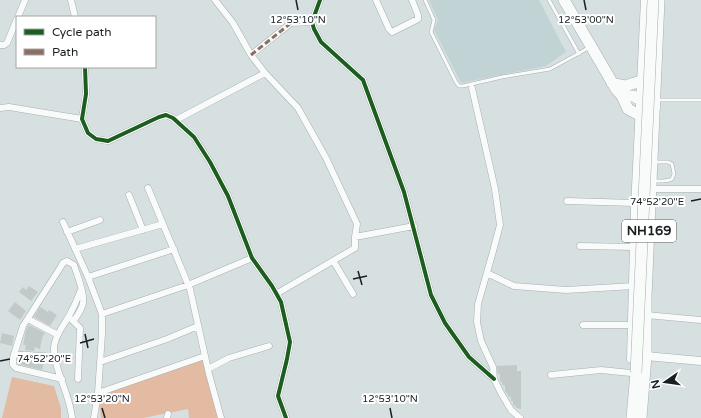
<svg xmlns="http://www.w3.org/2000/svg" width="701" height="418" viewBox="0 0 701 418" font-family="'Varela Round',sans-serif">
<rect width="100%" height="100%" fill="#d7e0e1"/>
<path fill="#c1d3d4" d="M 429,0 L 539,0 L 566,52 L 546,66 L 461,83 L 434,30 L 438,20 Z"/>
<path fill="#e3bba3" d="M 203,359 L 218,418 L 189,418 L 188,409 L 143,418 L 101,418 L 98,393 Z
M 12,377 L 54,386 L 61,408 L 61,418 L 2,418 Z"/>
<path fill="#c2c9c9" d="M 29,286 L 38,292 L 31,301 L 19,292 L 23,287 L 26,290 Z
M 15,302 L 26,311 L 20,320 L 8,311 Z
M 40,307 L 48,312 L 49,310 L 57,315 L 50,326 L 34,317 Z
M 29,325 L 45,333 L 42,338 L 40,349 L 35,347 L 34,351 L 25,350 L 26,345 L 23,345 L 26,330 Z
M 2,333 L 14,336 L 12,346 L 0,343 Z
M 19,359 L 44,361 L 42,370 L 18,364 Z
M 517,365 L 517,371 L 521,371 L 521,409 L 516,408 L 516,406 L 513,405 L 513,401 L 511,401 L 511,397 L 509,397 L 508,395 L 505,391 L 505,385 L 502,385 L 502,382 L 500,381 L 500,374 L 498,374 L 497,366 Z"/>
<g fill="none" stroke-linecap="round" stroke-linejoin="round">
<defs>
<path id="service" d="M 425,0 L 434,20 L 431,32 L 456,82 L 459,86 L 463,86 L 502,77 L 550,69 L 583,51 L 589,47
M 549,0 L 579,54
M 656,100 L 701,100
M 653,181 L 663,181 L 670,180 L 672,179 L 674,174 L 672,164 L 668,162 L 653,162"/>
<path id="minor" d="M 71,0 L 75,17
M 215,0 L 233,23 L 251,55 L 265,73 L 298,108 L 326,158 L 357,224 L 355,237 L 355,248 L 276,294
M 320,0 L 312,22 L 314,29 L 321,42 L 363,80 L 404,192 L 431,295 L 445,323 L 469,357 L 494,379
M 376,0 L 389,29 L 392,32 L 418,19 L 418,15 L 412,0
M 18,17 L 25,0
M 0,45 L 4,45 L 7,43 L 17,19
M 251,55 L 291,23 L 312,22
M 85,67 L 86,94 L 82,119 L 88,133 L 96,139 L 108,141 L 159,117 L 166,115 L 173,118 L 194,137 L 210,162 L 228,196 L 252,258 L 272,286 L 281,302 L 290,342 L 287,359 L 278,396 L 286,418
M 472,88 L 495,189 L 500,225 L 492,255 L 478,304 L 477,322 L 481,341 L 493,367 L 494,379 L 501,393 L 511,410 L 520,418
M 0,108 L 9,107 L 82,119
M 176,120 L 265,73
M 148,188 L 190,289 L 209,374 L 221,418
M 651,189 L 701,189
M 129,195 L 143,230
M 567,201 L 635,203
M 63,222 L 88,277 L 102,314 L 102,334 L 98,393 L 94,418
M 67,232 L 100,220
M 355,237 L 414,226
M 580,246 L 635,247
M 75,249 L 163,224
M 334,262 L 353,294
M 487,273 L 514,286 L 566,290 L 634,286
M 88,277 L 174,249
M 102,314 L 188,285 L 252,258
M 646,315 L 701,320
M 28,319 L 58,335
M 71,319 L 80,328 L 78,379
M 583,325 L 632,325
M 14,354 L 55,357
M 100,362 L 167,339 L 198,326
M 208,369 L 229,358 L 269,346
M 551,375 L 601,370 L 631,373
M 62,379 L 16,368 L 13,365 L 13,358 L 23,326 L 60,268 L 63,263 L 67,261 L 74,265 C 77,275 85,293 83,303 C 82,310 77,315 74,321
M 98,393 L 205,356
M 72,418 C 70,394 54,370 54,349 C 54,335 67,322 72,310 C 76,303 78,296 81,290
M 167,418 L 168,414"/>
<path id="tertiary" d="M 646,356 L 701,361
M 631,359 L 635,208 L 645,0"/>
<path id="trunk" d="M 564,0 L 616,89 L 622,96 L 628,109 L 654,123
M 612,83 L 625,86 L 641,81
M 622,96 L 633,96 L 655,107
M 632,418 L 636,373
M 641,418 L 646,356 L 646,296 L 659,0"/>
</defs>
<use href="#service" stroke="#a8aeb0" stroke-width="4"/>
<use href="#minor" stroke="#a8aeb0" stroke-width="7"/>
<use href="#tertiary" stroke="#a8aeb0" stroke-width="9"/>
<use href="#trunk" stroke="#a8aeb0" stroke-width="12"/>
<use href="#service" stroke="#f9fafa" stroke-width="3"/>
<use href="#minor" stroke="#f9fafa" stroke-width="6"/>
<use href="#tertiary" stroke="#f9fafa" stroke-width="8"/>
<use href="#trunk" stroke="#f9fafa" stroke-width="11"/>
<defs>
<path id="trunk-bridge" d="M 636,373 L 653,0"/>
</defs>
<use href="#trunk-bridge" stroke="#a8aeb0" stroke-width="12" stroke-linecap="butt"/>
<use href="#trunk-bridge" stroke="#f9fafa" stroke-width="11"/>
<path stroke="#8d6e63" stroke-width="3" stroke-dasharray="6 3" stroke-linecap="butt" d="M 251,55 L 291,23 L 312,22"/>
<defs>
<path id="cycleway" d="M 320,0 L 312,22 L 314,29 L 321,42 L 363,80 L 404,192 L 431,295 L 445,323 L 469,357 L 494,379
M 85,67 L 86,94 L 82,119 L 88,133 L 96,139 L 108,141 L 159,117 L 166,115 L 173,118 L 194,137 L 210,162 L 228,196 L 252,258 L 272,286 L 281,302 L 290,342 L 287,359 L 278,396 L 286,418"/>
</defs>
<use href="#cycleway" stroke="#fff" stroke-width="6"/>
<use href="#cycleway" stroke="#1b5e20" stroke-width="4"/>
</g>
<path fill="none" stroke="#191f20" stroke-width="1.5" d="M 296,0 L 298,10M 584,0 L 586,10M 691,201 L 701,199M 358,271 L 362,285M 353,279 L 367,276M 85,334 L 88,348M 80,343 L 94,339M 0,361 L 10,359M 102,408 L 105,418M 390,408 L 392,418"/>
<g text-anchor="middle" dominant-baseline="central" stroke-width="4" stroke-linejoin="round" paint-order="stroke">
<rect fill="#fff" stroke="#5e6263" stroke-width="1" x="622" y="220" width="54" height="22" rx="3"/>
<g font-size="13" font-weight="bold" fill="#191f20">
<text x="649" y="231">NH169</text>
</g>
</g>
<g font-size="10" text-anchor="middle" fill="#191f20" stroke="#fff" stroke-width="4" stroke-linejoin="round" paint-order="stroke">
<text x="298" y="23">12°53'10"N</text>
<text x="586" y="23">12°53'00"N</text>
<text x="657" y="205">74°52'20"E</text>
<text x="44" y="362">74°52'20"E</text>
<text x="102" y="402">12°53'20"N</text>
<text x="390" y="402">12°53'10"N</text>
</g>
<rect x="16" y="16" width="140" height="52" fill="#ffffff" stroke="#a3a5a6"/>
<rect x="24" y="29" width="20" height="6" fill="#1b5e20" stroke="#a3a5a6"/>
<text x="52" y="36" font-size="12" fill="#191f20">Cycle path</text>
<rect x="24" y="49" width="20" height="6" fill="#8d6e63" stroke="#a3a5a6"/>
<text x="52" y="56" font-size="12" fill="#191f20">Path</text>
<g transform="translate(665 382) rotate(257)" stroke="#ffffff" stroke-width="3" paint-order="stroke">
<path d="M0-3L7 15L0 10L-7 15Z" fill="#191f20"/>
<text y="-6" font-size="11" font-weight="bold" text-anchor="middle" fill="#191f20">N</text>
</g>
</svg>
